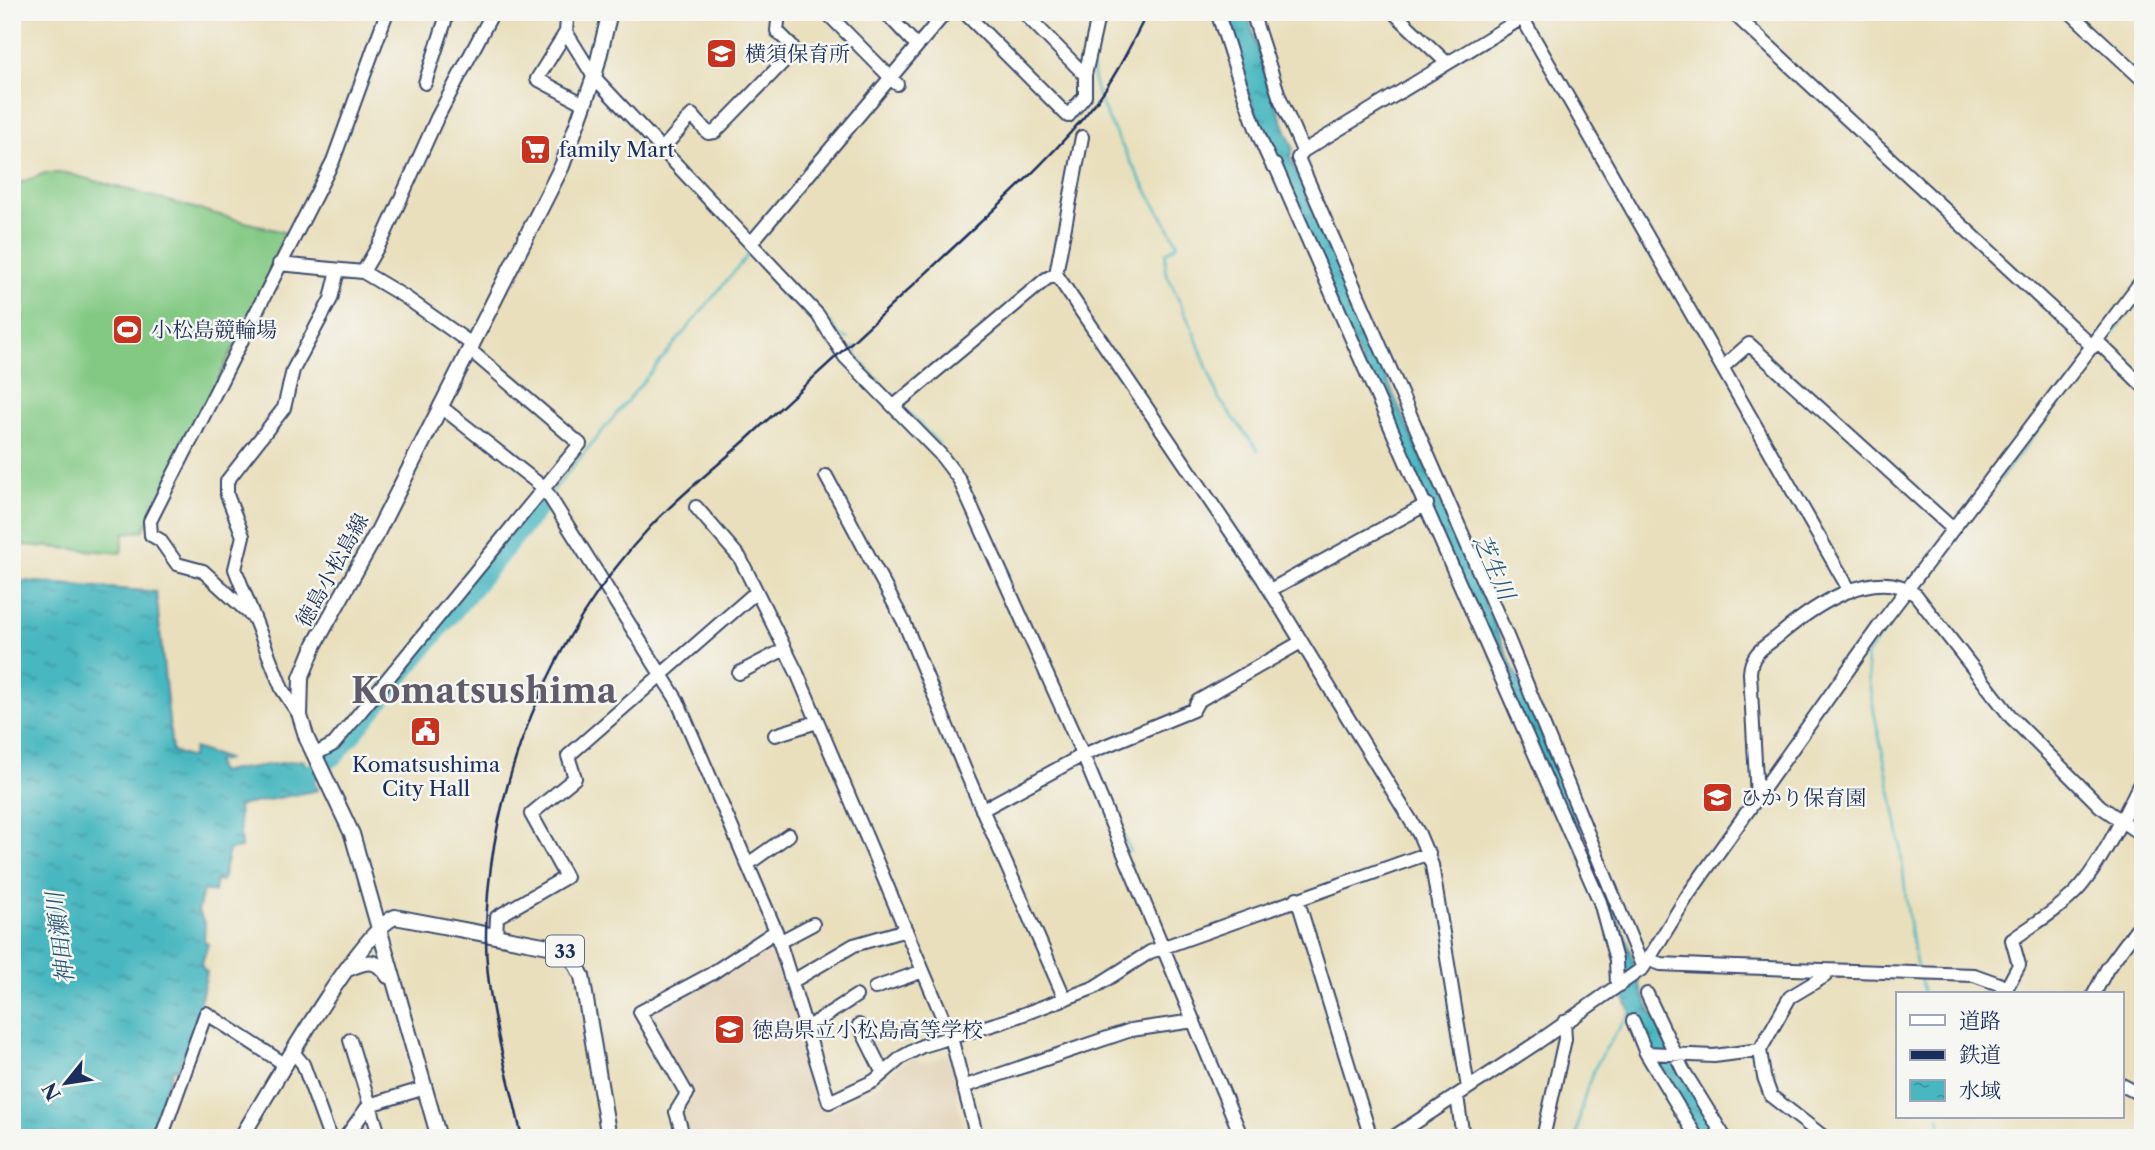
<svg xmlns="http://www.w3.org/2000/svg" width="2155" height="1150" viewBox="0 0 2155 1150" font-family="'Libre Caslon Text','Noto Serif JP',serif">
<defs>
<pattern id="water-ripples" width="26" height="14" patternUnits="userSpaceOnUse" patternTransform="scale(1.75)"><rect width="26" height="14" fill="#48b7c0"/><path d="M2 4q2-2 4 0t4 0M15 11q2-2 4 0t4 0" fill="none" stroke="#3b959f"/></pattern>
</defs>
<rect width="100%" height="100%" fill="#f6f6f2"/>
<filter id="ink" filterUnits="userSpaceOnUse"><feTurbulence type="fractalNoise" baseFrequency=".0143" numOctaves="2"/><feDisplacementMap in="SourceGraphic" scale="14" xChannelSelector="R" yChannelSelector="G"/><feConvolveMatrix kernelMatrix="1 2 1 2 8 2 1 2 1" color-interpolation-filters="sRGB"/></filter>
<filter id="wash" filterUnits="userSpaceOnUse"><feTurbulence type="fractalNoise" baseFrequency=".00686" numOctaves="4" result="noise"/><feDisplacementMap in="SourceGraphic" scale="28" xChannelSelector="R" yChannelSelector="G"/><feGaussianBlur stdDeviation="1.57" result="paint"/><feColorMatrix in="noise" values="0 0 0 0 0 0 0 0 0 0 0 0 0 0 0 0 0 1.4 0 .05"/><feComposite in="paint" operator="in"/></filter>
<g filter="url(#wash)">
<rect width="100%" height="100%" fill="#e9dfbc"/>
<path fill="#e2d2b6" d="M 773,938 L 809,1045 L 827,1112 L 879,1086 L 898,1066 L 913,1058 L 923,1063 L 948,1055 L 960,1089 L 955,1092 L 966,1138 L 688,1138 L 679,1111 L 692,1097 L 645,1013 Z"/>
<path fill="#83c984" stroke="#4f7c71" stroke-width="2" d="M 45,173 L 66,173 L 286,233 L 270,268 L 269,276 L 143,531 L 124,533 L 121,553 L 12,544 L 12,186 Z"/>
<path fill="url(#water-ripples)" stroke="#32738f" stroke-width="2" d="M 1220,12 L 1247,12 L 1269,88 L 1293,148 L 1290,158 L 1529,704 L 1627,941 L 1643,996 L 1719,1138 L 1703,1138 L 1673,1094 L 1626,1003 L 1609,921 L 1273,162 Z
M 12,580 L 156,592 L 172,751 L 191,758 L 194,748 L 227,759 L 216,762 L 219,772 L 303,760 L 318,790 L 238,806 L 241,848 L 229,850 L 222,881 L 216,880 L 214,892 L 203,890 L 198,912 L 205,923 L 204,941 L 208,944 L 201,966 L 207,972 L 193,1032 L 178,1069 L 173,1069 L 148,1138 L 12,1138 Z"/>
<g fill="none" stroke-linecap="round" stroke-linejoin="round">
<path stroke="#48b7c0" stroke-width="2.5" d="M 1093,68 C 1088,99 1160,211 1178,244 L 1166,253 L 1165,270 L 1194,333 L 1219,399 L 1258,450
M 829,320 L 838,334 L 848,339
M 2106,343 L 2143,290
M 854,347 L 857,357 L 895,399
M 902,406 L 939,444
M 551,493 L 752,250
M 978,506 L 1009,576
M 539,508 L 547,498
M 1921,580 L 2100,351
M 1894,616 L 1866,656 C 1871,715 1889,771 1898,829 C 1905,875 1906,922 1917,967
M 1122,832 L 1130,852
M 1920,977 L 1924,994
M 1939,1117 L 1942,1138
M 1576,1138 C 1585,1078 1596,1060 1631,1012"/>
<path stroke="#48b7c0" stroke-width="18" d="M 305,777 L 336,755 L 539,508"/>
</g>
</g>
<g filter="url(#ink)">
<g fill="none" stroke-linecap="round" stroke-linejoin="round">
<defs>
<path id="minor" d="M 826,12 L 897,84
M 885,12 L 917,46
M 964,12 L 1068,116 L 1085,96 L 1085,75 L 1099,12
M 1023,12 L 1085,75
M 1217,12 C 1235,63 1248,116 1272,165 L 1275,165 L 1600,902 L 1616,960 L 1617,985
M 1252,12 L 1279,96 L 1303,151 L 1298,158 L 1507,636 L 1643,968
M 1393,12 L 1447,63
M 1732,12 L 2093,347
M 2070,12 L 2143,80
M 567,19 L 566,32 L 537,79 L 584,104
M 1523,19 L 1850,591
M 566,32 L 594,77 L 818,315 L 845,357 L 940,454 L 959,479 L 1083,755 L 1242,1138
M 425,83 L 448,12
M 1082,137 L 1056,274 L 1263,579 L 1419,834 L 1432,865 L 1468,1088
M 663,148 L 692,115 L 708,133 L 715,132 L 792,53 L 792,46 L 777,31 L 779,12
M 1303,151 L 1532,12
M 751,243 L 946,12
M 279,264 L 363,272 L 405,297 L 473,345
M 363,272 L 384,236 L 437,118 L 493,12
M 2097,341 L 2143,386
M 1723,367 L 1749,344 L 1953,529
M 440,406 L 544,488 L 677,700 L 776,931 L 829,1102 L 874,1081 L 902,1057 L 922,1046 L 1005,1021 L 1093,988 L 1150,952 L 1429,853
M 894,406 L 1046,279 L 1056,274
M 826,476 L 904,622 L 965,770 L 1065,999
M 696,507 L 740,558 L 797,673 L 951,1037 L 977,1138
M 1270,590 L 1427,504
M 253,617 L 203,571 L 177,564 L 160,540 L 151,535 L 150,521 L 333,161 L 387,12
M 739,673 L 785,649
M 300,716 L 282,689 L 235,569 L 243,536 L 227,495 L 227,481 L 284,408 L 293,370 L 331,299 L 338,270
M 775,735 L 817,722
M 314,755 L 334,744 L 580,444 L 470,350
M 1757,797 L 1750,673 C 1751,651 1767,646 1782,633 C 1813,607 1876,563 1916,595 L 2011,717 L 2100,806 L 2143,836
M 982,810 L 1083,755 L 1193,710 L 1198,701 L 1301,642
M 748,864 L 789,835
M 1297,898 L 1371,1138
M 496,937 L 497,917 L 566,877 L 531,814 L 575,778 L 568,756 L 756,592
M 779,942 L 813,924
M 1649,960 L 1661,964 L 1706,966 L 1974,975 L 1999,984 L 2008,994
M 1824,970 L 1825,976 L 1790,997 L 1760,1050 L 1764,1077 L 1771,1096 L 1825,1138
M 793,981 L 854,945 L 906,930
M 875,988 L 923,971
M 2005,991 L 2019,965 L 2012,940 C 2035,923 2062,908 2081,886 C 2104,858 2127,810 2143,777
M 1647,994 L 1683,1070 L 1725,1138
M 2094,994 L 2107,969 L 2143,920
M 1633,1021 L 1646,1053
M 859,1025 L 883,1073
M 808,1027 L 856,996
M 350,1040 L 380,1138
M 293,1052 L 303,1064 L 330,1138
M 2122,1085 L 2143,1096
M 963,1087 L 1131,1030 L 1194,1021
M 1457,1096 L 1463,1138
M 161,1138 L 206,1013 L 286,1065
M 345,1138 L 369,1105 L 425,1088
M 684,1138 L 676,1112 L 687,1094 L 640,1012 L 711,974 L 776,931
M 1392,1138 L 1538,1042 L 1643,968 L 1688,895 L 1880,625 L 2143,279
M 1543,1138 L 1565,1039 L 1564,1022
M 1697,1138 L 1646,1053 L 1714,1056 L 1760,1050"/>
<path id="major" d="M 350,968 C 368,960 377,959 388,976
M 241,1138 C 266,1097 359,932 395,917 L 559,948 L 570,953 L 582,976 L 609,1138
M 439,1138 L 352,834 L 307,739 L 300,716 L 301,678 L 315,644 L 378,531 L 562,166 L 594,77 L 610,12"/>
</defs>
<use href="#minor" stroke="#3a496c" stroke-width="16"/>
<use href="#major" stroke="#3a496c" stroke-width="18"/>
<use href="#minor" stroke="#fff" stroke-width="12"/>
<use href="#major" stroke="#fff" stroke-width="14"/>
<path stroke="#1b2f5e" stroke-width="2.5" d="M 522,1138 C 508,1071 485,1004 486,934 C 488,786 550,635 651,526 C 680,495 716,467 748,438 C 817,374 887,310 956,245 C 1004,200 1056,154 1096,102 C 1117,75 1132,42 1148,12"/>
</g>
</g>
<defs>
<symbol id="school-square" viewBox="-11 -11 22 22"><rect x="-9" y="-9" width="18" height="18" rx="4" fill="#c8321e" stroke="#f6f6f2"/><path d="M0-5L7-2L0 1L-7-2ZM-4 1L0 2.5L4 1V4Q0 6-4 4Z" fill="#fff"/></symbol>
<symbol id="supermarket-square" viewBox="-11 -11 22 22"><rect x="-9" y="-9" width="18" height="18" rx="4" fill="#c8321e" stroke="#f6f6f2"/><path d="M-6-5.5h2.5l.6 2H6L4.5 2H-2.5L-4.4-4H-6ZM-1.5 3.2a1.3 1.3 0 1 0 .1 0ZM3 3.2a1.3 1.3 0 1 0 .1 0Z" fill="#fff"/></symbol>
<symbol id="stadium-square" viewBox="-11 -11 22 22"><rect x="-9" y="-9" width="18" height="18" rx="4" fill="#c8321e" stroke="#f6f6f2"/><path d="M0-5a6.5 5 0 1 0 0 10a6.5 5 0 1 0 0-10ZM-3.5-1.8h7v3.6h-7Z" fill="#fff"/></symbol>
<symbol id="civic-square" viewBox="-11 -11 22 22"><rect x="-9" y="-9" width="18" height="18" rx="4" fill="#c8321e" stroke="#f6f6f2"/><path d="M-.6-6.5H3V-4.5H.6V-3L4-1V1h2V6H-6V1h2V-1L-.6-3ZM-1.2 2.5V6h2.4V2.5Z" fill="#fff"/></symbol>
</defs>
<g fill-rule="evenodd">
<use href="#school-square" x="704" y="36" width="35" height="35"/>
<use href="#supermarket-square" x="518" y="132" width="35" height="35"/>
<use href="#stadium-square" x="110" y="312" width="35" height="35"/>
<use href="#civic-square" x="408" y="714" width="35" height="35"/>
<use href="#school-square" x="1700" y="780" width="35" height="35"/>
<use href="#school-square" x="712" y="1012" width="35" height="35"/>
</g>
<g text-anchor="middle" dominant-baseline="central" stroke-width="5" stroke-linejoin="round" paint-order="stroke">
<rect fill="#f6f6f2" stroke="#5d6b8a" stroke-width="2" x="546" y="935.5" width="38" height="31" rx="5"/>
<g font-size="19" font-weight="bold" fill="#1b2f5e">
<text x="565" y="951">33</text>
</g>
<g font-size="21" fill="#1b2f5e" stroke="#f6f6f2" text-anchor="start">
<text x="745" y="53">横須保育所</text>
<text x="559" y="149">family Mart</text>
<text x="151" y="329">小松島競輪場</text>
<text x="426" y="764" text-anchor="middle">Komatsushima<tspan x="426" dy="24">City Hall</tspan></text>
<text x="1740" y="797">ひかり保育園</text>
<text x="752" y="1029">徳島県立小松島高等学校</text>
</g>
<g font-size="21" fill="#1b2f5e" stroke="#f6f6f2">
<text transform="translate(332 570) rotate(-61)">徳島小松島線</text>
</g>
<g font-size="23" font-style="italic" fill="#28587b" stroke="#f6f6f2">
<text transform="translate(1494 567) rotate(66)">芝生川</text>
<text transform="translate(60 938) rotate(-97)">神田瀬川</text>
</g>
<g font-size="35" font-weight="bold" fill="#615c6c" stroke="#f6f6f2">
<text x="484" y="690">Komatsushima</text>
</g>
</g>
<rect width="2155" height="1150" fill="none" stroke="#f6f6f2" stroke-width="42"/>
<rect x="1896" y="992" width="228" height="126" fill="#f6f6f2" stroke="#9ea6b7" stroke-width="2"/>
<rect x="1910" y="1015" width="35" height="10" fill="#ffffff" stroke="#9ea6b7" stroke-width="2"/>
<text x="1959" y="1028" font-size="21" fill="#1b2f5e">道路</text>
<rect x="1910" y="1050" width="35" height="10" fill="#1b2f5e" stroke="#9ea6b7" stroke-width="2"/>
<text x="1959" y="1062" font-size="21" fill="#1b2f5e">鉄道</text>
<rect x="1910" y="1080" width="35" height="21" fill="url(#water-ripples)" stroke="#9ea6b7" stroke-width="2"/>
<text x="1959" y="1098" font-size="21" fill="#1b2f5e">水域</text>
<g transform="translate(66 1083) rotate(240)" stroke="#f6f6f2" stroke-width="5" paint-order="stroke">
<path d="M0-5L12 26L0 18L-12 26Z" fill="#1b2f5e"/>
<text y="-10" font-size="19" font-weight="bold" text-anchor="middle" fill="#1b2f5e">N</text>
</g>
</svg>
